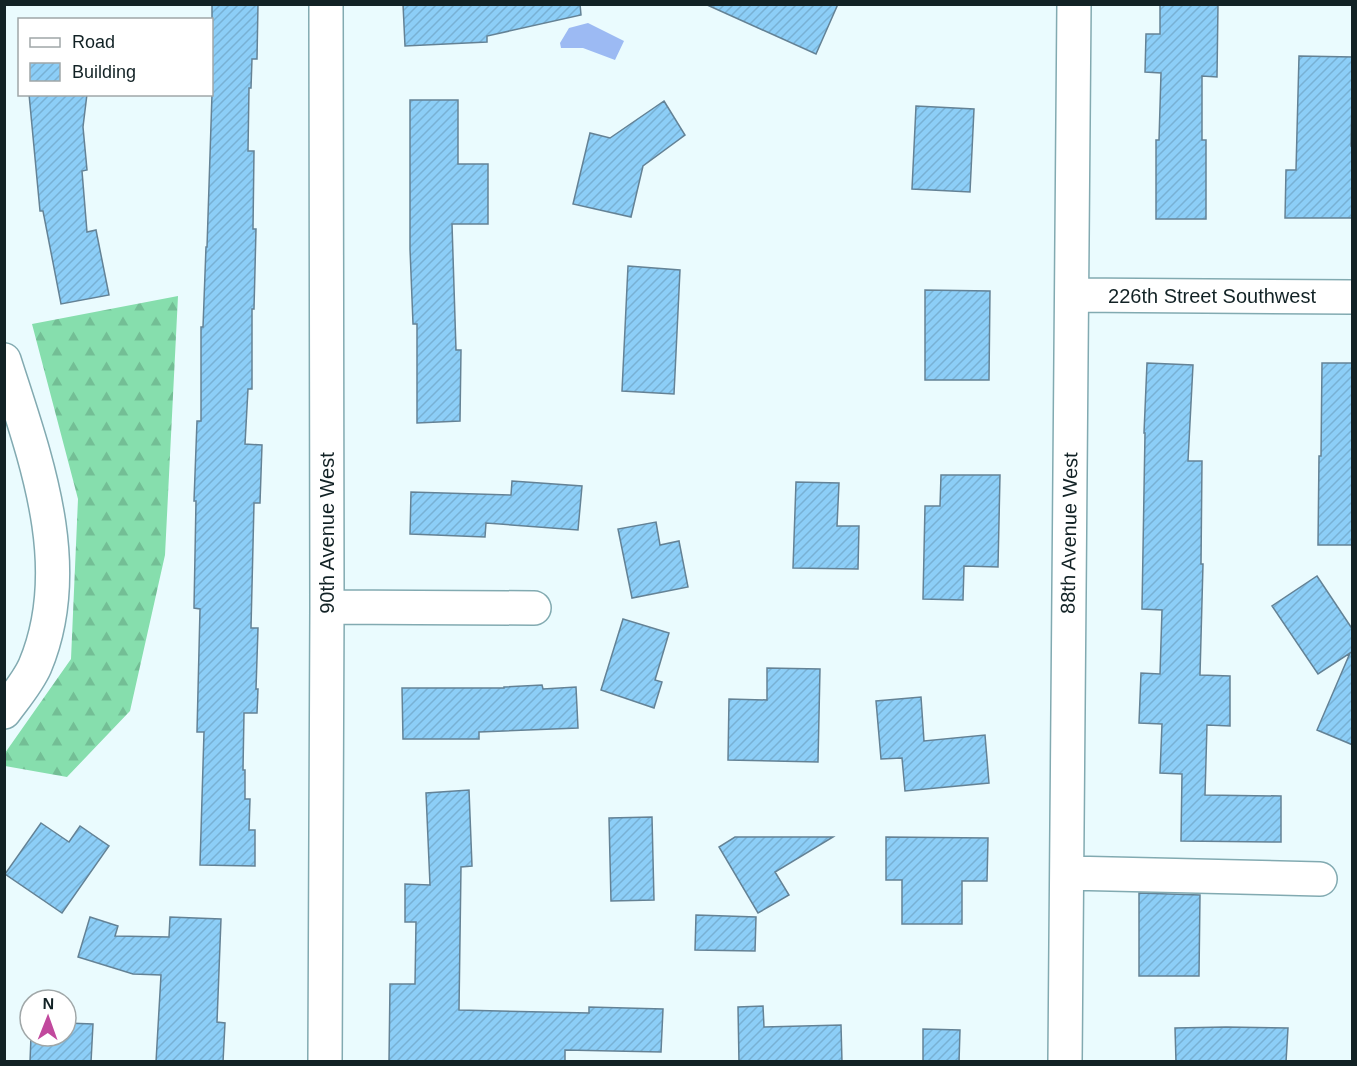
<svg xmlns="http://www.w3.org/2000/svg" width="1357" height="1066" viewBox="0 0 1357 1066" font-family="Arial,sans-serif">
<defs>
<pattern id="forest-firs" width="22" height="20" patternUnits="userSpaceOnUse" patternTransform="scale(1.5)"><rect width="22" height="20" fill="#86dead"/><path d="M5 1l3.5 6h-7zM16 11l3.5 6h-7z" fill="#73be95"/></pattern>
<pattern id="building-hatch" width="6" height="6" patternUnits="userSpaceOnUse" patternTransform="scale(1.5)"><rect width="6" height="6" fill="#8ccef7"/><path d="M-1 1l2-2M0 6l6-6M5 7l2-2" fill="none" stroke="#78b1d4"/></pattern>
</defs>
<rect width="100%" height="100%" fill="#eafbfe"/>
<path fill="url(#forest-firs)" d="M 178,296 L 165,555 L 130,711 L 67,777 L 5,766 L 5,753 L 71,659 L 78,499 L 32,324 Z"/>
<path fill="#9cbaf3" d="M 588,23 L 624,41 L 615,60 L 583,48 L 561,48 L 560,43 L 569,28 Z"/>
<path fill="url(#building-hatch)" stroke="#648295" stroke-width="1.5" d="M 212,4 L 258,4 L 257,59 L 252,59 L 251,88 L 249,88 L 248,151 L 254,151 L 253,229 L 256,229 L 254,309 L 252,309 L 252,389 L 248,389 L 245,444 L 262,445 L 260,503 L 254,503 L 251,628 L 258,628 L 256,689 L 258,689 L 257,713 L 244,713 L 243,770 L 245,770 L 245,799 L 250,799 L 249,830 L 255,830 L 255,866 L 200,865 L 204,732 L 197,732 L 200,609 L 194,608 L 196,501 L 194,501 L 197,421 L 201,421 L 201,327 L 203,327 L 206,247 L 207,247 L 212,94 Z
M 403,4 L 580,4 L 581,15 L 487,36 L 487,42 L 405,46 Z
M 705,4 L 838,4 L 816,54 Z
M 1160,4 L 1218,4 L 1217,77 L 1202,76 L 1202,140 L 1206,140 L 1206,219 L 1156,219 L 1156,140 L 1159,140 L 1161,73 L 1145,72 L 1146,34 L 1160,34 Z
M 1299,56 L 1353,57 L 1351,146 L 1353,146 L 1353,218 L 1285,218 L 1286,170 L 1296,170 Z
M 29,94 L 87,94 L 83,127 L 87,170 L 82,171 L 87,232 L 96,230 L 109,295 L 61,304 L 43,211 L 40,211 Z
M 410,100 L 458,100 L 458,164 L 488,164 L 488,224 L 452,224 L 456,350 L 461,350 L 460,421 L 417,423 L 417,324 L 413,324 L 410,249 Z
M 664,101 L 685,135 L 643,166 L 631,217 L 573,204 L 590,133 L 610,138 Z
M 916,106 L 974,109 L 970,192 L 912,189 Z
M 628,266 L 680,270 L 674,394 L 622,391 Z
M 925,290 L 990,291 L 989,380 L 925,380 Z
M 1147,363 L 1193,365 L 1188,461 L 1202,461 L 1201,564 L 1203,564 L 1200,675 L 1230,676 L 1230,726 L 1207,725 L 1205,795 L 1281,796 L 1281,842 L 1181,841 L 1182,774 L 1160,773 L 1162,724 L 1139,723 L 1141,673 L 1160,674 L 1162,610 L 1142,609 L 1145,433 L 1144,433 Z
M 1322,363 L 1353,363 L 1353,545 L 1318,545 L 1319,456 L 1321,456 Z
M 941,475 L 1000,475 L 998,567 L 964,566 L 963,600 L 923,599 L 925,506 L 940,506 Z
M 512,481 L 582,486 L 578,530 L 486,523 L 485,537 L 410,534 L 411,492 L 511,495 Z
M 796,482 L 839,483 L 837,526 L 859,526 L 858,569 L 793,568 Z
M 656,522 L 660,545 L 679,541 L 688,587 L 632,598 L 618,529 Z
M 1317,576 L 1353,630 L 1353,745 L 1317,730 L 1350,653 L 1318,674 L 1272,606 Z
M 623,619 L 669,633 L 655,680 L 662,682 L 654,708 L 601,690 Z
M 767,668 L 820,669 L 818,762 L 728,760 L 729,699 L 767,700 Z
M 542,685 L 543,689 L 576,687 L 578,728 L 479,732 L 479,739 L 403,739 L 402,688 L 504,688 L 504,687 Z
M 921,697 L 924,741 L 985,735 L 989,783 L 905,791 L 902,758 L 881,759 L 876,701 Z
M 469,790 L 472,866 L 461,867 L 459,1010 L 589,1013 L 589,1007 L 663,1009 L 661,1052 L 565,1050 L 565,1062 L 389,1062 L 390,984 L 415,984 L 416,922 L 405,922 L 405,884 L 430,885 L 426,793 Z
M 652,817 L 654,900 L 611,901 L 609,818 Z
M 41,823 L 69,842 L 80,826 L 109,846 L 62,913 L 5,874 Z
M 735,837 L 833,837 L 775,872 L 789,895 L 758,913 L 719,847 Z
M 886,837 L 988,838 L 987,881 L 962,881 L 962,924 L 902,924 L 902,880 L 886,880 Z
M 1139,893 L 1200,895 L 1199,976 L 1139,976 Z
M 696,915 L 756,917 L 755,951 L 695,950 Z
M 90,917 L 118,926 L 115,936 L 169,937 L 170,917 L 221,919 L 217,1022 L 225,1023 L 223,1062 L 156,1062 L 161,975 L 133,974 L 78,957 Z
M 763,1006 L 764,1027 L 841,1025 L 842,1062 L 739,1062 L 738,1007 Z
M 66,1023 L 93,1024 L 91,1062 L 30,1062 L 31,1036 L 66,1036 Z
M 1226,1027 L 1288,1028 L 1286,1062 L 1176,1062 L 1175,1028 Z
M 923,1029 L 960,1030 L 959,1062 L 923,1062 Z"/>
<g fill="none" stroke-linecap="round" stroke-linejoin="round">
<defs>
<path id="minor" d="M 1072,295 L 1352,297
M 4,360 C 35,457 77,566 35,666 C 28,682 15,697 4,712
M 327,607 L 534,608
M 1068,873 L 1320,879
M 325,1062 L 327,607 L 326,4
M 1065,1062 L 1074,4"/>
</defs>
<use href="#minor" stroke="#82aab1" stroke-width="36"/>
<use href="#minor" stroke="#fff" stroke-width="33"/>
</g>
<g text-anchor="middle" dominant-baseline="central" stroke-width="4.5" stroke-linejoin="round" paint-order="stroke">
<g font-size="20" fill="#122225" stroke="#fff">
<text x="1212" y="296">226th Street Southwest</text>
<text transform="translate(327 533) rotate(-90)">90th Avenue West</text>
<text transform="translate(1069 533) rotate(-89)">88th Avenue West</text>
</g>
</g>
<rect width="1357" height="1066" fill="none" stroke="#122225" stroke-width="12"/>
<rect x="18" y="18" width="195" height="78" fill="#ffffff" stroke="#a0a7a8" stroke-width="1.5"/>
<rect x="30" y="38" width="30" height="9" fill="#ffffff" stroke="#a0a7a8" stroke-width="1.5"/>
<text x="72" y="48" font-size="18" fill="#122225">Road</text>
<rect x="30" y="63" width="30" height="18" fill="url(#building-hatch)" stroke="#a0a7a8" stroke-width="1.5"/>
<text x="72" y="78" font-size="18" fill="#122225">Building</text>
<g transform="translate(48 1018) rotate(1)"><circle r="28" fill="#ffffff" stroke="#a0a7a8" stroke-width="1.5"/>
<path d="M0-4.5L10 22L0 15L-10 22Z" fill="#c1499d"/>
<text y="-9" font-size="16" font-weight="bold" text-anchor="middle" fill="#122225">N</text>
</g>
</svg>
